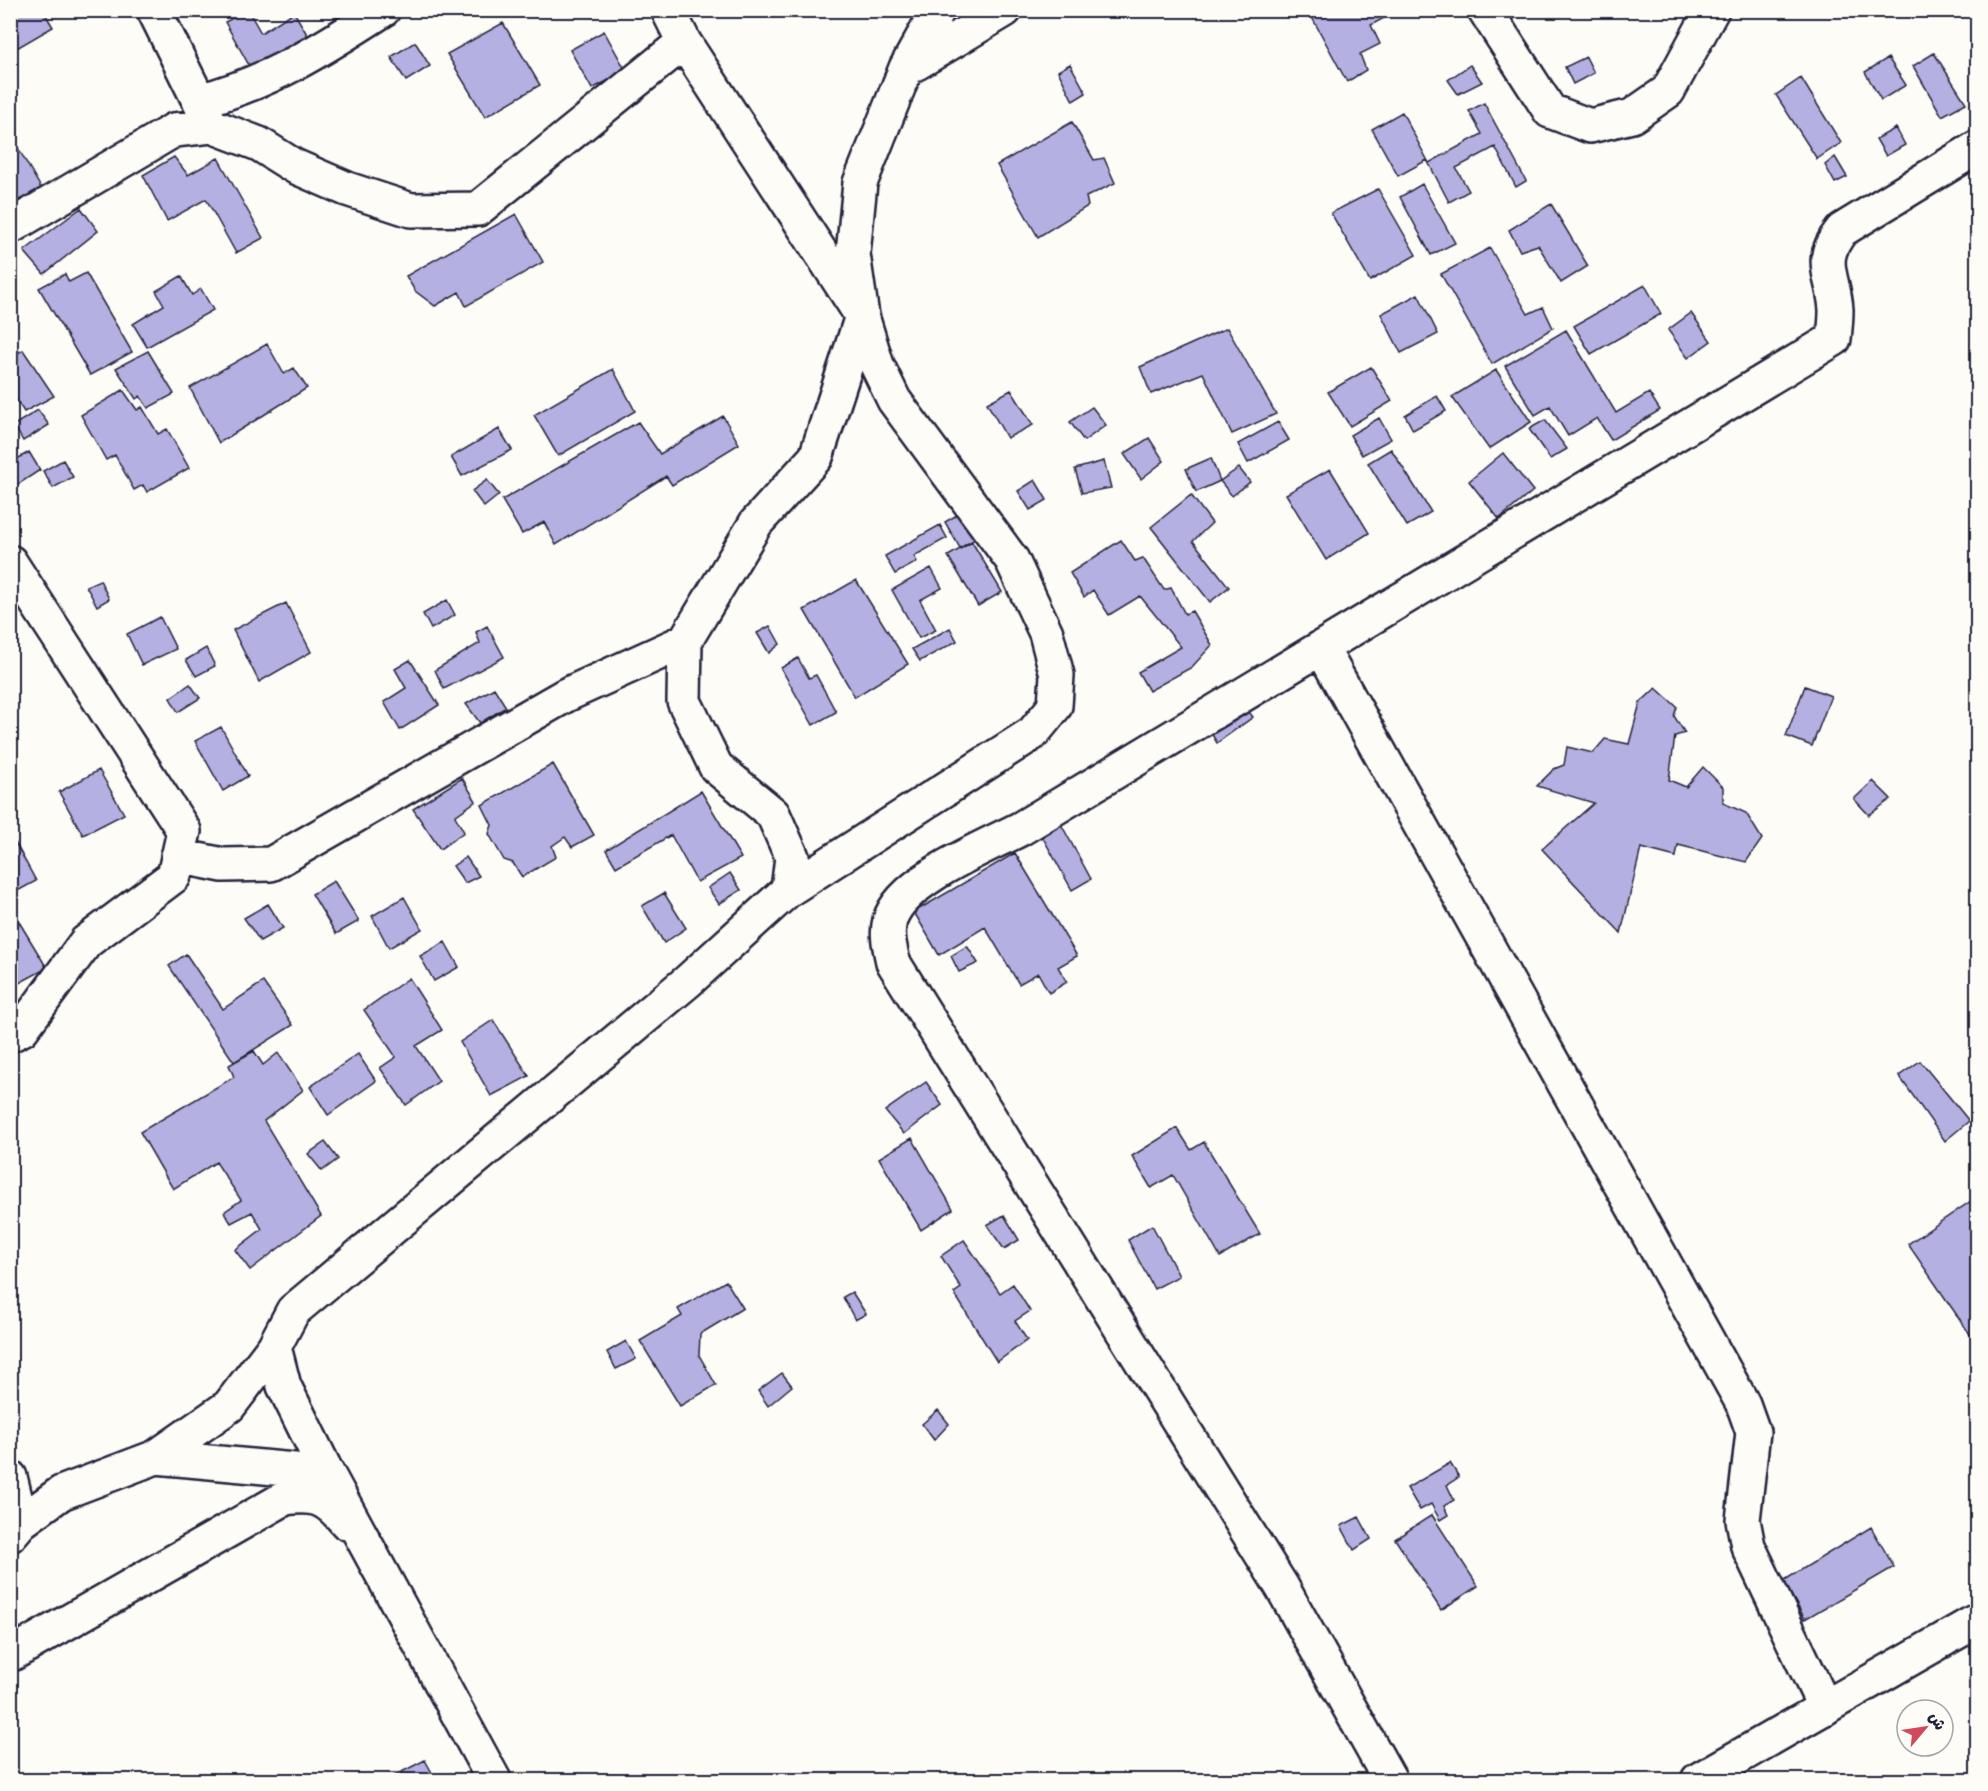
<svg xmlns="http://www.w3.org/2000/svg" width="1988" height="1791" viewBox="0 0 1988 1791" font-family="Dekko,'Playpen Sans Arabic',sans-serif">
<rect width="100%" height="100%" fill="#fdfcf7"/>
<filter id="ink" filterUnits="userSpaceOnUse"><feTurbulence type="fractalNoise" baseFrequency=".0167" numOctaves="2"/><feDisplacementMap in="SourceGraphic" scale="12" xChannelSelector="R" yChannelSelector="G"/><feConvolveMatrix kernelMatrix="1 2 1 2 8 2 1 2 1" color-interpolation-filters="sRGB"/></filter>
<g filter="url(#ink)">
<path fill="#b4b0e1" stroke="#22223b" stroke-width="1.5" d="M 10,10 L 46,10 L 44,12 L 53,27 L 10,52 Z
M 248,10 L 261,33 L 294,12 L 308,36 L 250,67 L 225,22 Z
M 1311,10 L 1383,10 L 1386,17 L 1371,25 L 1380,44 L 1360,54 L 1366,70 L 1347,82 L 1309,12 Z
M 1966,10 L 1978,10 L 1978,31 Z
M 503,23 L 540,85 L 485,117 L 447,54 Z
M 604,31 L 626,71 L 592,89 L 570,50 Z
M 415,42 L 430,66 L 406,81 L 391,57 Z
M 1934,53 L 1966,103 L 1942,116 L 1913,66 Z
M 1586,57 L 1594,73 L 1573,84 L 1565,67 Z
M 1888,58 L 1906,85 L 1881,100 L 1865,72 Z
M 1070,64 L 1086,93 L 1073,101 L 1058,71 Z
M 1470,65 L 1482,82 L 1458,94 L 1448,80 Z
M 1801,78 L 1841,143 L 1817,159 L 1776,95 Z
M 1484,103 L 1526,181 L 1516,187 L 1495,147 L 1456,168 L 1469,191 L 1449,202 L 1427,160 L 1398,176 L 1372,129 L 1402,112 L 1429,163 L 1482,134 L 1469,111 Z
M 1072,122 L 1094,160 L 1104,158 L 1115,183 L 1086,197 L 1088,206 L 1038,237 L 997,165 Z
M 1896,128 L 1905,145 L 1886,156 L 1876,139 Z
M 10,134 L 41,188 L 10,205 Z
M 174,157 L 188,175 L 218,158 L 263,238 L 236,253 L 206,199 L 167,221 L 143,175 Z
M 1835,157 L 1847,177 L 1835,183 L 1825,165 Z
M 1422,184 L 1455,243 L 1431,255 L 1400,197 Z
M 1378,189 L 1416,255 L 1370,281 L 1331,213 Z
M 1551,204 L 1588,266 L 1561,283 L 1538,245 L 1520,251 L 1509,230 Z
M 81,208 L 98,231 L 44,274 L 24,251 Z
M 516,214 L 543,262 L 466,306 L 459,292 L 435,306 L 415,291 L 406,276 Z
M 1490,248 L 1528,314 L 1543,307 L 1553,328 L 1492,364 L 1441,274 Z
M 86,273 L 132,352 L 90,375 L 39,288 L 65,274 L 69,282 Z
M 181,276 L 192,295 L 201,289 L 213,310 L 147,347 L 133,324 L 164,305 L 156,291 Z
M 1645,285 L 1661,314 L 1591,354 L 1574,326 Z
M 1418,294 L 1438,334 L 1401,353 L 1381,314 Z
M 1691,313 L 1711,341 L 1688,358 L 1668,330 Z
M 1227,328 L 1276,414 L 1232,434 L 1203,373 L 1151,394 L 1140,367 Z
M 1566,330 L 1616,413 L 1649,393 L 1660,410 L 1611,440 L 1597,418 L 1568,436 L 1550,406 L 1535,415 L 1505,366 Z
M 267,344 L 284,374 L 294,368 L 307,388 L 219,443 L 190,388 Z
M 23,350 L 54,396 L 24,412 L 10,390 L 10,357 Z
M 148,351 L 174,394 L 148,408 L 140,396 L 136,399 L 116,368 Z
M 1371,367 L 1392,401 L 1350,426 L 1328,392 Z
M 613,369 L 635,411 L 558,456 L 534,415 Z
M 1496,370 L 1531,422 L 1489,449 L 1452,397 Z
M 123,390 L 137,410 L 142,407 L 158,434 L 167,429 L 189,468 L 147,492 L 143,485 L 134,490 L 115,455 L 106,460 L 81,415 Z
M 1011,390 L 1033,425 L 1007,438 L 987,403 Z
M 1437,396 L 1446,411 L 1413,430 L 1405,415 Z
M 1092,407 L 1106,425 L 1084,441 L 1070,422 Z
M 38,410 L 49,425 L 23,441 L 14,425 Z
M 723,416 L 739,444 L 672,485 L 666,476 L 556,545 L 544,522 L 522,534 L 502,500 L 638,422 L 660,454 Z
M 1379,418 L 1391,439 L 1362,455 L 1350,435 Z
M 1545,420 L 1567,449 L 1550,459 L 1529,429 Z
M 1278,422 L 1289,440 L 1248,463 L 1238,444 Z
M 499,429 L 512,450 L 462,476 L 451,457 Z
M 1149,438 L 1164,461 L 1141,479 L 1124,454 Z
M 1391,449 L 1431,512 L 1407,526 L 1368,463 Z
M 29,452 L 40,470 L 17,485 L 10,475 L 10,463 Z
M 1503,453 L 1533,491 L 1499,519 L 1469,481 Z
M 1211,458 L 1220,481 L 1196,492 L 1186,469 Z
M 63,460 L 73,477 L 53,488 L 43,471 Z
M 1104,461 L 1111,488 L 1082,493 L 1075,469 Z
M 1239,468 L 1250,482 L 1232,496 L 1220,481 Z
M 1330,469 L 1369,533 L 1326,560 L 1286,494 Z
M 487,480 L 499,495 L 484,507 L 472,491 Z
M 1035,480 L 1047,500 L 1030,510 L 1018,491 Z
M 1191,495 L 1212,523 L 1193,541 L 1229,587 L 1210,602 L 1151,527 Z
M 967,509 L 982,535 L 960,548 L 945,522 Z
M 940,525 L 947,538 L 914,556 L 917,562 L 895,574 L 885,556 Z
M 1121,540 L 1135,561 L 1143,558 L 1164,590 L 1171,588 L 1185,614 L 1192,611 L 1212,645 L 1192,667 L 1149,691 L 1138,672 L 1181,647 L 1140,596 L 1109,615 L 1093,590 L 1084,597 L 1070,573 Z
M 972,542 L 1002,592 L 978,606 L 948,556 Z
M 931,568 L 942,588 L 920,600 L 936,630 L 919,638 L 892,590 Z
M 100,580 L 109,599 L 97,606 L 86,586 Z
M 856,580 L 908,664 L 855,697 L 804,610 Z
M 447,600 L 455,615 L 431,629 L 423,614 Z
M 286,603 L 311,652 L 259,682 L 233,630 Z
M 160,617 L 176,649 L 142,665 L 127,634 Z
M 487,626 L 504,657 L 444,689 L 435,670 L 480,643 L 476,632 Z
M 770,626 L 780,644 L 769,653 L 757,633 Z
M 950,628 L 957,641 L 920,661 L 912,649 Z
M 206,648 L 215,666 L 196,676 L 186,660 Z
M 798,658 L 809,678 L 816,675 L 836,712 L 813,725 L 781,668 Z
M 410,660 L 439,705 L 400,730 L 384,702 L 406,688 L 395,669 Z
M 190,684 L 200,698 L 178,712 L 170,698 Z
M 1805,686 L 1831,696 L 1812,746 L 1786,736 Z
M 494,688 L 506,707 L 480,723 L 466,704 Z
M 1656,688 L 1677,707 L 1674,716 L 1685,733 L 1675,736 L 1669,780 L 1686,787 L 1703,767 L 1723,787 L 1723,803 L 1746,813 L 1762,839 L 1746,862 L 1678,845 L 1676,857 L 1641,848 L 1621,933 L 1542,849 L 1594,803 L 1537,786 L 1554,769 L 1564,765 L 1567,747 L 1593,753 L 1605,739 L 1629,744 L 1640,703 Z
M 1243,704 L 1253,717 L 1217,743 L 1208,728 Z
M 221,727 L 248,776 L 223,791 L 195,741 Z
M 553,764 L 594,835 L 572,847 L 565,837 L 552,846 L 556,857 L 522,877 L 513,863 L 504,860 L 489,834 L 492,825 L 482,805 Z
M 99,770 L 124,814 L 83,835 L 59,792 Z
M 462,778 L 476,801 L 455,816 L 464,832 L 440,849 L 413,809 Z
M 1873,781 L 1891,799 L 1869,815 L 1854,799 Z
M 701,791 L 741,858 L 697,882 L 671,835 L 616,867 L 606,850 Z
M 1061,824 L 1091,879 L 1072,890 L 1042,836 Z
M 10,833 L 36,881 L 10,895 Z
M 1015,853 L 1077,956 L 1058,967 L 1067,982 L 1049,993 L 1038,973 L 1019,984 L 985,927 L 939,955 L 914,912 Z
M 466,857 L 479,876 L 465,883 L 453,866 Z
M 730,873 L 741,890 L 719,904 L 708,888 Z
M 334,881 L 359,921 L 336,934 L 312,894 Z
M 664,893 L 686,928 L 664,943 L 642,906 Z
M 404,897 L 422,929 L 389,948 L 372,916 Z
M 268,904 L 283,928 L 260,941 L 244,918 Z
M 10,907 L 47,968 L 10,988 Z
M 445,942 L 459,967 L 434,981 L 420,956 Z
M 967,946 L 978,963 L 959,972 L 951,956 Z
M 186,954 L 223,1009 L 263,982 L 293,1025 L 234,1062 L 169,966 Z
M 409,978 L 442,1030 L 416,1046 L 439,1081 L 406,1105 L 380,1068 L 396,1057 L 364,1010 Z
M 493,1020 L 529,1076 L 491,1096 L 460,1042 Z
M 254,1051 L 263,1065 L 278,1053 L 303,1090 L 264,1121 L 321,1216 L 250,1270 L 235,1250 L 262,1229 L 252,1212 L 231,1223 L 224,1212 L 241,1200 L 216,1162 L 173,1189 L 140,1132 L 234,1077 L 229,1065 Z
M 358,1054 L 376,1081 L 328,1115 L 310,1087 Z
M 1920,1061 L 1969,1121 L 1945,1141 L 1899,1076 Z
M 926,1082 L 942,1105 L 904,1134 L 885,1111 Z
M 1177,1128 L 1191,1150 L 1204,1142 L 1260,1234 L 1220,1257 L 1173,1175 L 1151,1188 L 1132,1156 Z
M 912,1138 L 953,1209 L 921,1230 L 879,1158 Z
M 325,1142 L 338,1159 L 322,1171 L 308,1154 Z
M 1977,1197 L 1978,1198 L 1978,1346 L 1908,1244 Z
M 1004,1215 L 1019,1240 L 1004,1249 L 987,1225 Z
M 1152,1225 L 1179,1276 L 1154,1289 L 1128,1240 Z
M 964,1240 L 1000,1293 L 1013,1284 L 1030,1311 L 1015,1321 L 1027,1340 L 997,1362 L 954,1293 L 961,1288 L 941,1256 Z
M 726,1281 L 743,1308 L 700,1334 L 699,1355 L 716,1385 L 680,1406 L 640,1341 L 682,1316 L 678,1309 Z
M 852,1292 L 866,1314 L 855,1320 L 843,1297 Z
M 626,1341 L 636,1359 L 616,1369 L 607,1352 Z
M 782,1373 L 792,1386 L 768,1406 L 758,1391 Z
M 938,1410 L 949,1424 L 934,1440 L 922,1424 Z
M 1450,1463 L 1459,1477 L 1447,1485 L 1454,1500 L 1444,1506 L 1448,1515 L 1440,1520 L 1431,1504 L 1420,1510 L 1407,1488 Z
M 1432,1515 L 1478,1586 L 1441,1610 L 1395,1539 Z
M 1359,1517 L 1371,1539 L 1354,1550 L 1341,1526 Z
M 1871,1527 L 1894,1567 L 1805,1619 L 1783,1581 Z
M 425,1760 L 436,1780 L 386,1780 Z"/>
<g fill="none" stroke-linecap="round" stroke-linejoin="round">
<defs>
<path id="minor" d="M 154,10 L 208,119
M 1485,10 L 1550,111 L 1590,126 L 1632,116 L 1668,91 L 1712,10
M 908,68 L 1005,10
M 199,101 C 271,82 321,50 383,10
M 10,227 L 174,130 L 212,126 L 259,144 L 294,166 L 347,189 L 411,210 L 478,209 L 684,42
M 10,562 L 184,831 L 174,876 L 86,942 L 22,1029 L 10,1035
M 1322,649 L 1743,1404 L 1753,1432 L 1743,1520 L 1748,1546 L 1825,1708
M 178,856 L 223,865 L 271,864 L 566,695 L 685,641
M 788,890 L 1033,733 L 1055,706 L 1057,675 L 1046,633 L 1012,560 L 894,400 L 877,365 L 862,316 L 853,254 L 860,183 L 906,68 L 938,10
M 156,1457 L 327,1473
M 10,1477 L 21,1522
M 10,1535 L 21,1522 L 61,1493 L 156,1457 L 229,1406 L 274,1347
M 10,1655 L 285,1498 C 316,1494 326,1498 347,1523
M 494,1780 L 327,1473 L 284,1386 L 274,1347 L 293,1311 L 688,981 L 788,890 L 792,857 L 773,814 L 716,767 L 684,701 L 685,641 L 756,523 L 816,457 L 862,316 L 684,42 L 668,10
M 1390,1780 L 1282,1587 L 893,962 C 890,947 886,935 890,920 C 901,881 985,847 1020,829 L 1834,339 C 1835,329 1836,320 1836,310 C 1834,275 1816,262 1842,230 L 1978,147"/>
<path id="secondary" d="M 1698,1780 L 1978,1620"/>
</defs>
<use href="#minor" stroke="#22223b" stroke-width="38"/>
<use href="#secondary" stroke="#22223b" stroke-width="38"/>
<use href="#minor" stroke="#fdfcf7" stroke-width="33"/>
<use href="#secondary" stroke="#fdfcf7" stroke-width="33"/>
</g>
</g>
<rect width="1988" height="1791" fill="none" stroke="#fdfcf7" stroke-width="36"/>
<rect x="18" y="18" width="1952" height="1755" fill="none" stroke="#22223b" stroke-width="2" filter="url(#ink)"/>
<g transform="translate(1925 1728) rotate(61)"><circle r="28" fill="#fdfcf7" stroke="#a5a5ac" stroke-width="1.5"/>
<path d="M0-4.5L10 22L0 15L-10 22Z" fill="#d1495b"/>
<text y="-9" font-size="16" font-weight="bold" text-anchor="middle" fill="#22223b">ش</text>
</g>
</svg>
